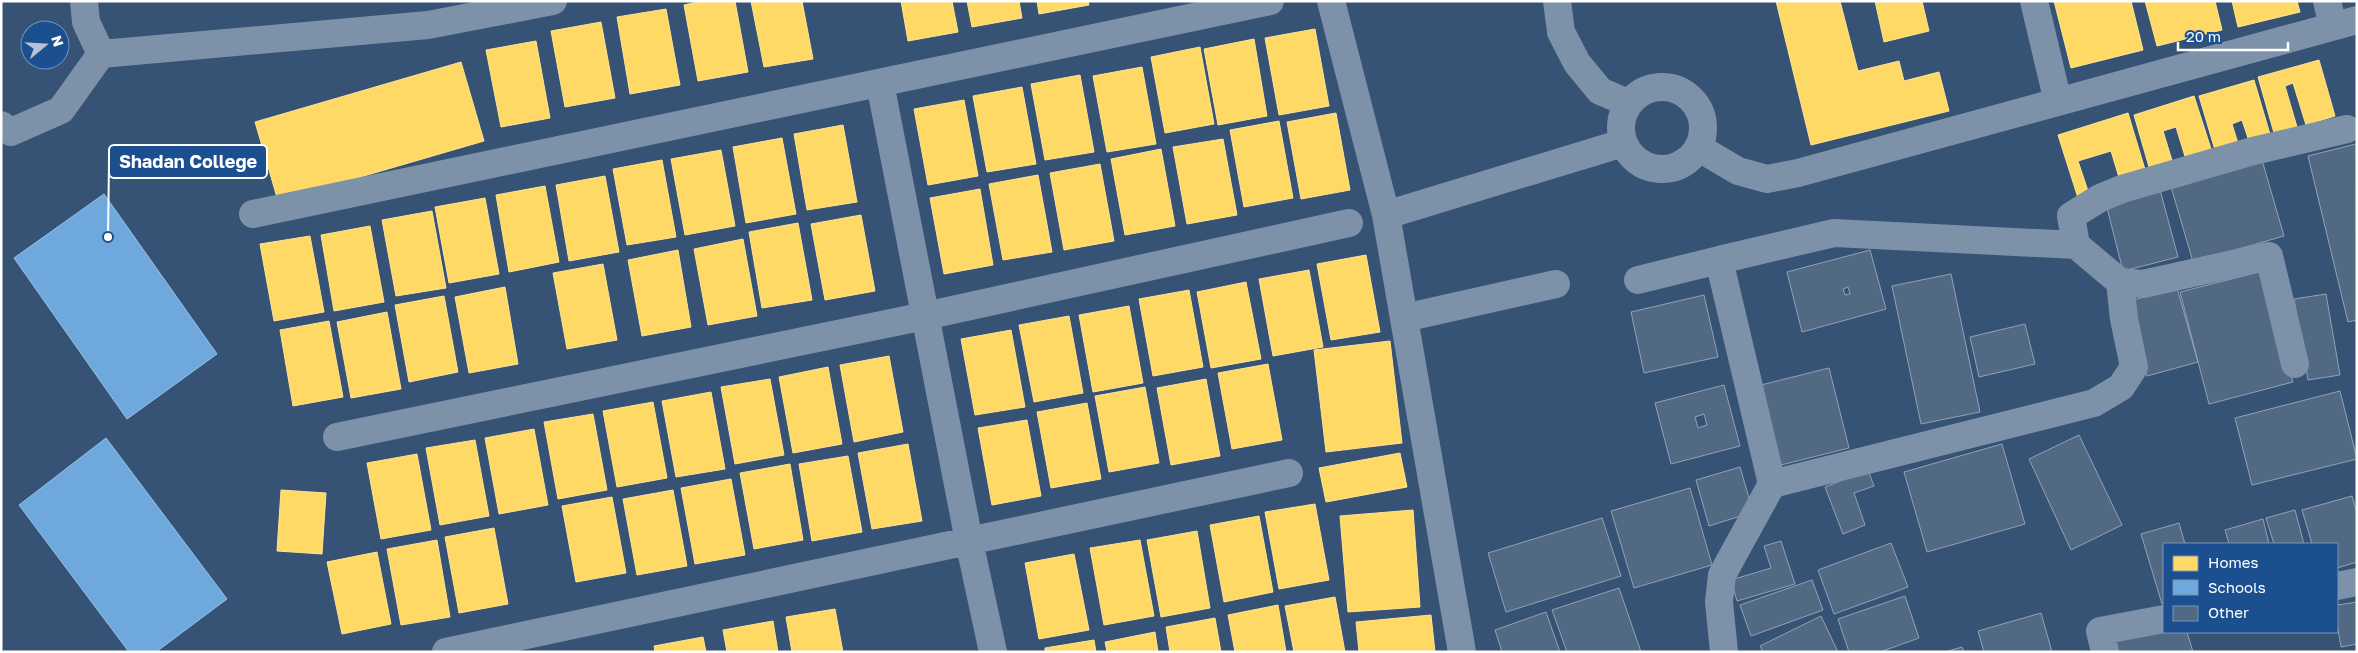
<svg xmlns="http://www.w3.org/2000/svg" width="2358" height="653" viewBox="0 0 2358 653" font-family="'Golos Text',sans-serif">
<rect width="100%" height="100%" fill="#365274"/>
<path fill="#ffd966" stroke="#ffe494" d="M 702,1 L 735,1 L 748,72 L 698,81 L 684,5 Z
M 751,1 L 802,1 L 813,59 L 764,67 Z
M 901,1 L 952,1 L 958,32 L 908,41 Z
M 967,1 L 1019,1 L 1022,18 L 972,27 Z
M 1037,1 L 1088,1 L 1089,5 L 1039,14 Z
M 1776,1 L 1840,1 L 1858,71 L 1899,61 L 1904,81 L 1939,72 L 1949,111 L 1811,145 Z
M 1875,1 L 1922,1 L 1929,31 L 1884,42 Z
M 2054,1 L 2131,1 L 2143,50 L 2071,68 Z
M 2145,1 L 2215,1 L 2222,30 L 2157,46 Z
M 2232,1 L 2297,1 L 2300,12 L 2238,27 Z
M 666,9 L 680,85 L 630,94 L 617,17 Z
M 601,22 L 615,98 L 565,107 L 551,31 Z
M 1315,29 L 1329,106 L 1279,115 L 1265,38 Z
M 1254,39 L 1267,116 L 1218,125 L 1204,49 Z
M 536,41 L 550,118 L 501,127 L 486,50 Z
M 1200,47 L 1214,124 L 1165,133 L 1151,57 Z
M 2319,60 L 2335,116 L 2306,125 L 2293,83 L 2285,86 L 2297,127 L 2274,133 L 2258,77 Z
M 461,62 L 484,141 L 278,201 L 255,122 Z
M 1142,67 L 1156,144 L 1107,152 L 1093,76 Z
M 1080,75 L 1094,152 L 1045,160 L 1031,84 Z
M 2254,80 L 2272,141 L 2251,147 L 2242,120 L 2232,124 L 2240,150 L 2217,157 L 2199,96 Z
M 1022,87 L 1036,164 L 987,172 L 973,96 Z
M 2194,96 L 2213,155 L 2187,163 L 2176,127 L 2163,131 L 2174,167 L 2151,174 L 2134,115 Z
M 964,100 L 978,176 L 928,185 L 914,109 Z
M 1336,113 L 1350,190 L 1301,199 L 1287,122 Z
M 2128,113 L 2147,176 L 2121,184 L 2111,151 L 2078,161 L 2089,194 L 2078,198 L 2058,135 Z
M 1279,121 L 1293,198 L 1244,207 L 1230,130 Z
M 843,125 L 857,202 L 807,210 L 794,134 Z
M 782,138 L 796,214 L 746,223 L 733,147 Z
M 1223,139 L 1237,215 L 1187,224 L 1173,147 Z
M 1161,149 L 1175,226 L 1125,235 L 1111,159 Z
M 721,150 L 735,226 L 685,235 L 671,159 Z
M 662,160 L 676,237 L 627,245 L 613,169 Z
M 1100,164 L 1114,241 L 1064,250 L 1050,173 Z
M 1038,175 L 1052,252 L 1003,260 L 989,184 Z
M 605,176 L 619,252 L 569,261 L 556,185 Z
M 545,186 L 559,262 L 509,272 L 496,195 Z
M 980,189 L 993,265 L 944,274 L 930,198 Z
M 485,198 L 499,274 L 449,283 L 435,207 Z
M 432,211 L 446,288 L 396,296 L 382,220 Z
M 861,215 L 875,291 L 825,300 L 811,224 Z
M 798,223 L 812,300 L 762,308 L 749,232 Z
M 370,226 L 384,302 L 334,311 L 321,235 Z
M 310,236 L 324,312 L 274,321 L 260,244 Z
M 743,239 L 757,316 L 708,325 L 694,249 Z
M 678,250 L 691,327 L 642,336 L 628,260 Z
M 1366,255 L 1380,332 L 1331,340 L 1317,264 Z
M 603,264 L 617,340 L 567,349 L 553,273 Z
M 1309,270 L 1323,347 L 1273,356 L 1259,279 Z
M 1246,282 L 1261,359 L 1211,368 L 1197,292 Z
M 505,287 L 518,364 L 469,373 L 455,297 Z
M 1189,290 L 1203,367 L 1153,376 L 1139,299 Z
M 444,296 L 458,372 L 409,382 L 395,305 Z
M 1129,306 L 1143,383 L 1093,392 L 1079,315 Z
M 387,312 L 401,389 L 351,398 L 337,322 Z
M 1069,316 L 1083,393 L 1034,402 L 1019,325 Z
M 329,321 L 343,397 L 293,406 L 280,330 Z
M 1011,330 L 1025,407 L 975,415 L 961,339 Z
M 1390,341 L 1402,443 L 1326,452 L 1314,350 Z
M 889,356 L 903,432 L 854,442 L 840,365 Z
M 1268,364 L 1282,440 L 1232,449 L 1218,373 Z
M 828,367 L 842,444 L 793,453 L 779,377 Z
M 770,379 L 784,455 L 735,464 L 721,387 Z
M 1206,379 L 1220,456 L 1171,465 L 1157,388 Z
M 1145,387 L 1159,463 L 1109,472 L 1095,396 Z
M 711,392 L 725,469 L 676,477 L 662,401 Z
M 653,402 L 667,478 L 617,487 L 603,411 Z
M 1087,403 L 1101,479 L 1051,488 L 1037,412 Z
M 593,414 L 607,490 L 558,499 L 544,422 Z
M 1027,420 L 1041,496 L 992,505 L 978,428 Z
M 534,429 L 548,505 L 499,514 L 485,438 Z
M 475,440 L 489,516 L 440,525 L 426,448 Z
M 908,444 L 922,521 L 872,529 L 858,453 Z
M 1400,453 L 1407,487 L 1326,502 L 1319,468 Z
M 417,454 L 431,530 L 381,539 L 367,463 Z
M 848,456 L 862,532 L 812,541 L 799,464 Z
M 790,464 L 803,540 L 754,549 L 740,473 Z
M 731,479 L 745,555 L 695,564 L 681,488 Z
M 281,490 L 326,493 L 322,554 L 277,551 Z
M 673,490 L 687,566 L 637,575 L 623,499 Z
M 612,497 L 626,573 L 576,582 L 562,506 Z
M 1315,504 L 1329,580 L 1279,589 L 1265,512 Z
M 1413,510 L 1420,607 L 1348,612 L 1340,516 Z
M 1259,516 L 1273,592 L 1224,602 L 1210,525 Z
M 494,528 L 508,604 L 459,613 L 445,537 Z
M 1197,531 L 1210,608 L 1161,617 L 1147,540 Z
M 437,540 L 450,617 L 401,625 L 387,549 Z
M 1140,540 L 1154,616 L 1104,625 L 1090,548 Z
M 377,552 L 391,624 L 342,634 L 327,562 Z
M 1074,554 L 1089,630 L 1039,639 L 1025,563 Z
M 1335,597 L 1345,652 L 1294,652 L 1285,606 Z
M 1278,605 L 1286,652 L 1235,652 L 1228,615 Z
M 835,609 L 843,652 L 792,652 L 786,617 Z
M 1431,615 L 1435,652 L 1359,652 L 1356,622 Z
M 1215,618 L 1221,652 L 1170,652 L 1166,627 Z
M 773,621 L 778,652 L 727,652 L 723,630 Z
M 1155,632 L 1158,652 L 1107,652 L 1105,642 Z
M 703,637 L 706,652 L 655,652 L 654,646 Z
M 1094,640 L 1096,652 L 1045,652 L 1045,648 Z"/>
<path fill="#6fa8dc" stroke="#9ac2e6" d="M 104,194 L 217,354 L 127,419 L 14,258 Z
M 106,438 L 227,599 L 156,652 L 129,652 L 19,505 Z"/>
<path fill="#526984" stroke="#92a2b6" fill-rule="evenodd" d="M 2356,144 L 2357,320 L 2348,322 L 2308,156 Z
M 2260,153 L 2284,236 L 2193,262 L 2169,180 Z
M 2159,186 L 2178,257 L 2123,271 L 2105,200 Z
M 1870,250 L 1886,309 L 1802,332 L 1787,272 ZM 1848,287 L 1850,294 L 1845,295 L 1843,289 Z
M 2263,271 L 2293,382 L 2209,404 L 2180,292 Z
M 1951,274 L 1980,412 L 1921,424 L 1892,286 Z
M 2177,288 L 2198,362 L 2147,376 L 2126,302 Z
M 2326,294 L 2340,375 L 2308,380 L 2294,299 Z
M 1704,295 L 1718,357 L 1644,373 L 1631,312 Z
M 2025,324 L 2035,364 L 1979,377 L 1970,337 Z
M 1829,368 L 1849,448 L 1777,466 L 1757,386 Z
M 1724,385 L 1740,446 L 1671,464 L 1655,403 ZM 1704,414 L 1707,425 L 1698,428 L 1695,417 Z
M 2340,391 L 2357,459 L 2252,485 L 2235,418 Z
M 2079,435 L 2122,525 L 2071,550 L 2029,459 Z
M 2002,444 L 2025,524 L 1927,552 L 1904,472 Z
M 1740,467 L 1753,512 L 1709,526 L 1696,480 Z
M 1868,470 L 1874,486 L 1854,493 L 1865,525 L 1843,534 L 1825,487 Z
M 1690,488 L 1712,565 L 1634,588 L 1611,511 Z
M 2352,496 L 2357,513 L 2357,562 L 2337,568 L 2337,544 L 2312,544 L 2302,510 Z
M 2295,510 L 2304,544 L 2274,544 L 2266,518 Z
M 1602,518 L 1621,576 L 1506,612 L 1488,553 Z
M 2263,519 L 2269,544 L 2229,544 L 2225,530 Z
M 2179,523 L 2185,544 L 2164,544 L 2164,604 L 2162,604 L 2141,534 Z
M 1781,541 L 1795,584 L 1737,601 L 1731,580 L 1771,568 L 1764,546 Z
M 1891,543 L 1908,587 L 1834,614 L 1818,570 Z
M 1812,580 L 1823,610 L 1751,636 L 1740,605 Z
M 1619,588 L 1641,652 L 1567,652 L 1552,610 Z
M 1905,596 L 1919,638 L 1880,652 L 1849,652 L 1838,619 Z
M 2357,602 L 2357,644 L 2341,647 L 2337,624 L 2337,605 Z
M 1546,612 L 1560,652 L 1502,652 L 1495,630 Z
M 2041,613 L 2052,652 L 1984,652 L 1978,631 Z
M 1821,616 L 1838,652 L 1763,652 L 1760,646 Z
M 2164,632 L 2187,632 L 2193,652 L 2118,652 L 2114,639 Z
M 1962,647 L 1964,652 L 1945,652 Z"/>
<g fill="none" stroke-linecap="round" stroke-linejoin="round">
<path stroke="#7d92a8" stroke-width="28" d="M 84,1 L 86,22 L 101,54
M 1331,1 L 1386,215 L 1462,652
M 1557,1 L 1561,32 L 1577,63 L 1600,91 L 1628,103
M 2034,1 L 2058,102
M 2327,1 L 2333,26
M 880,83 L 969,541 L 993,652
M1621 128a41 41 0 1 1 82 0a41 41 0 1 1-82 0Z
M 1,125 L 11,132 L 61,110 L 101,54 L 428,25 L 553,1
M 1699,148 L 1738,171 L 1767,179 L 1798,173 L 2357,20
M 253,214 L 1270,1
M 1386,215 L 1623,143
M 2076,245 L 2071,216 L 2100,198 L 2122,189 L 2253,151 L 2347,129
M 1638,280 L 1719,260
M 1404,318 L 1556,284
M 337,437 L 925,316 L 1349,223
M 1772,484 L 1719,260 L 1834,233 L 2076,245 L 2120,282 L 2143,284 L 2269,256 L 2295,364
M 2337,586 L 2357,582
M 446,652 L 1289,473
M 1724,652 L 1719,602 L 1722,575 L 1772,484 L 2094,403 L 2121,387 L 2134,367 L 2124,319 L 2120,282
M 2105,652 L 2100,631 L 2164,619"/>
</g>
<path fill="none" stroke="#fff" stroke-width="2" d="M108 237L109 162"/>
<circle fill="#fff" stroke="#1b4f8f" stroke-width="2" cx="108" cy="237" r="5"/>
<rect fill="#1b4f8f" stroke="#fff" stroke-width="2" x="109" y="145" width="158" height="33" rx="5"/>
<g font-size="18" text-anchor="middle" font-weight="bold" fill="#fff">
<text x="188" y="168">Shadan College</text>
</g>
<rect width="2358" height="653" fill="none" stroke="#ffffff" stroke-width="5"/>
<rect x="2163" y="543" width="175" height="90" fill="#1b4f8f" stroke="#7695bc"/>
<rect x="2173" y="556" width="25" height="15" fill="#ffd966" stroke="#7695bc"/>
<text x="2208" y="568" font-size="15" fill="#ffffff">Homes</text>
<rect x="2173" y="580" width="25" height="15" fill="#6fa8dc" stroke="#7695bc"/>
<text x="2208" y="593" font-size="15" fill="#ffffff">Schools</text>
<rect x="2173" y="606" width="25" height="15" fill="#526984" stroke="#7695bc"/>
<text x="2208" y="618" font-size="15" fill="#ffffff">Other</text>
<g transform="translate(45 45) rotate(72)"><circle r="24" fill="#1b4f8f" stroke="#7695bc"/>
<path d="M0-4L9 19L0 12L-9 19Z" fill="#b9c2ce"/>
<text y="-8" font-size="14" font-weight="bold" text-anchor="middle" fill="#ffffff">N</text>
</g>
<path d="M2178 42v8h110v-8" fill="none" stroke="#ffffff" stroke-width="2.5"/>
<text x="2186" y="42" font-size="15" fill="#ffffff" stroke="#1b4f8f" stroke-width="4" paint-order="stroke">20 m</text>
</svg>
